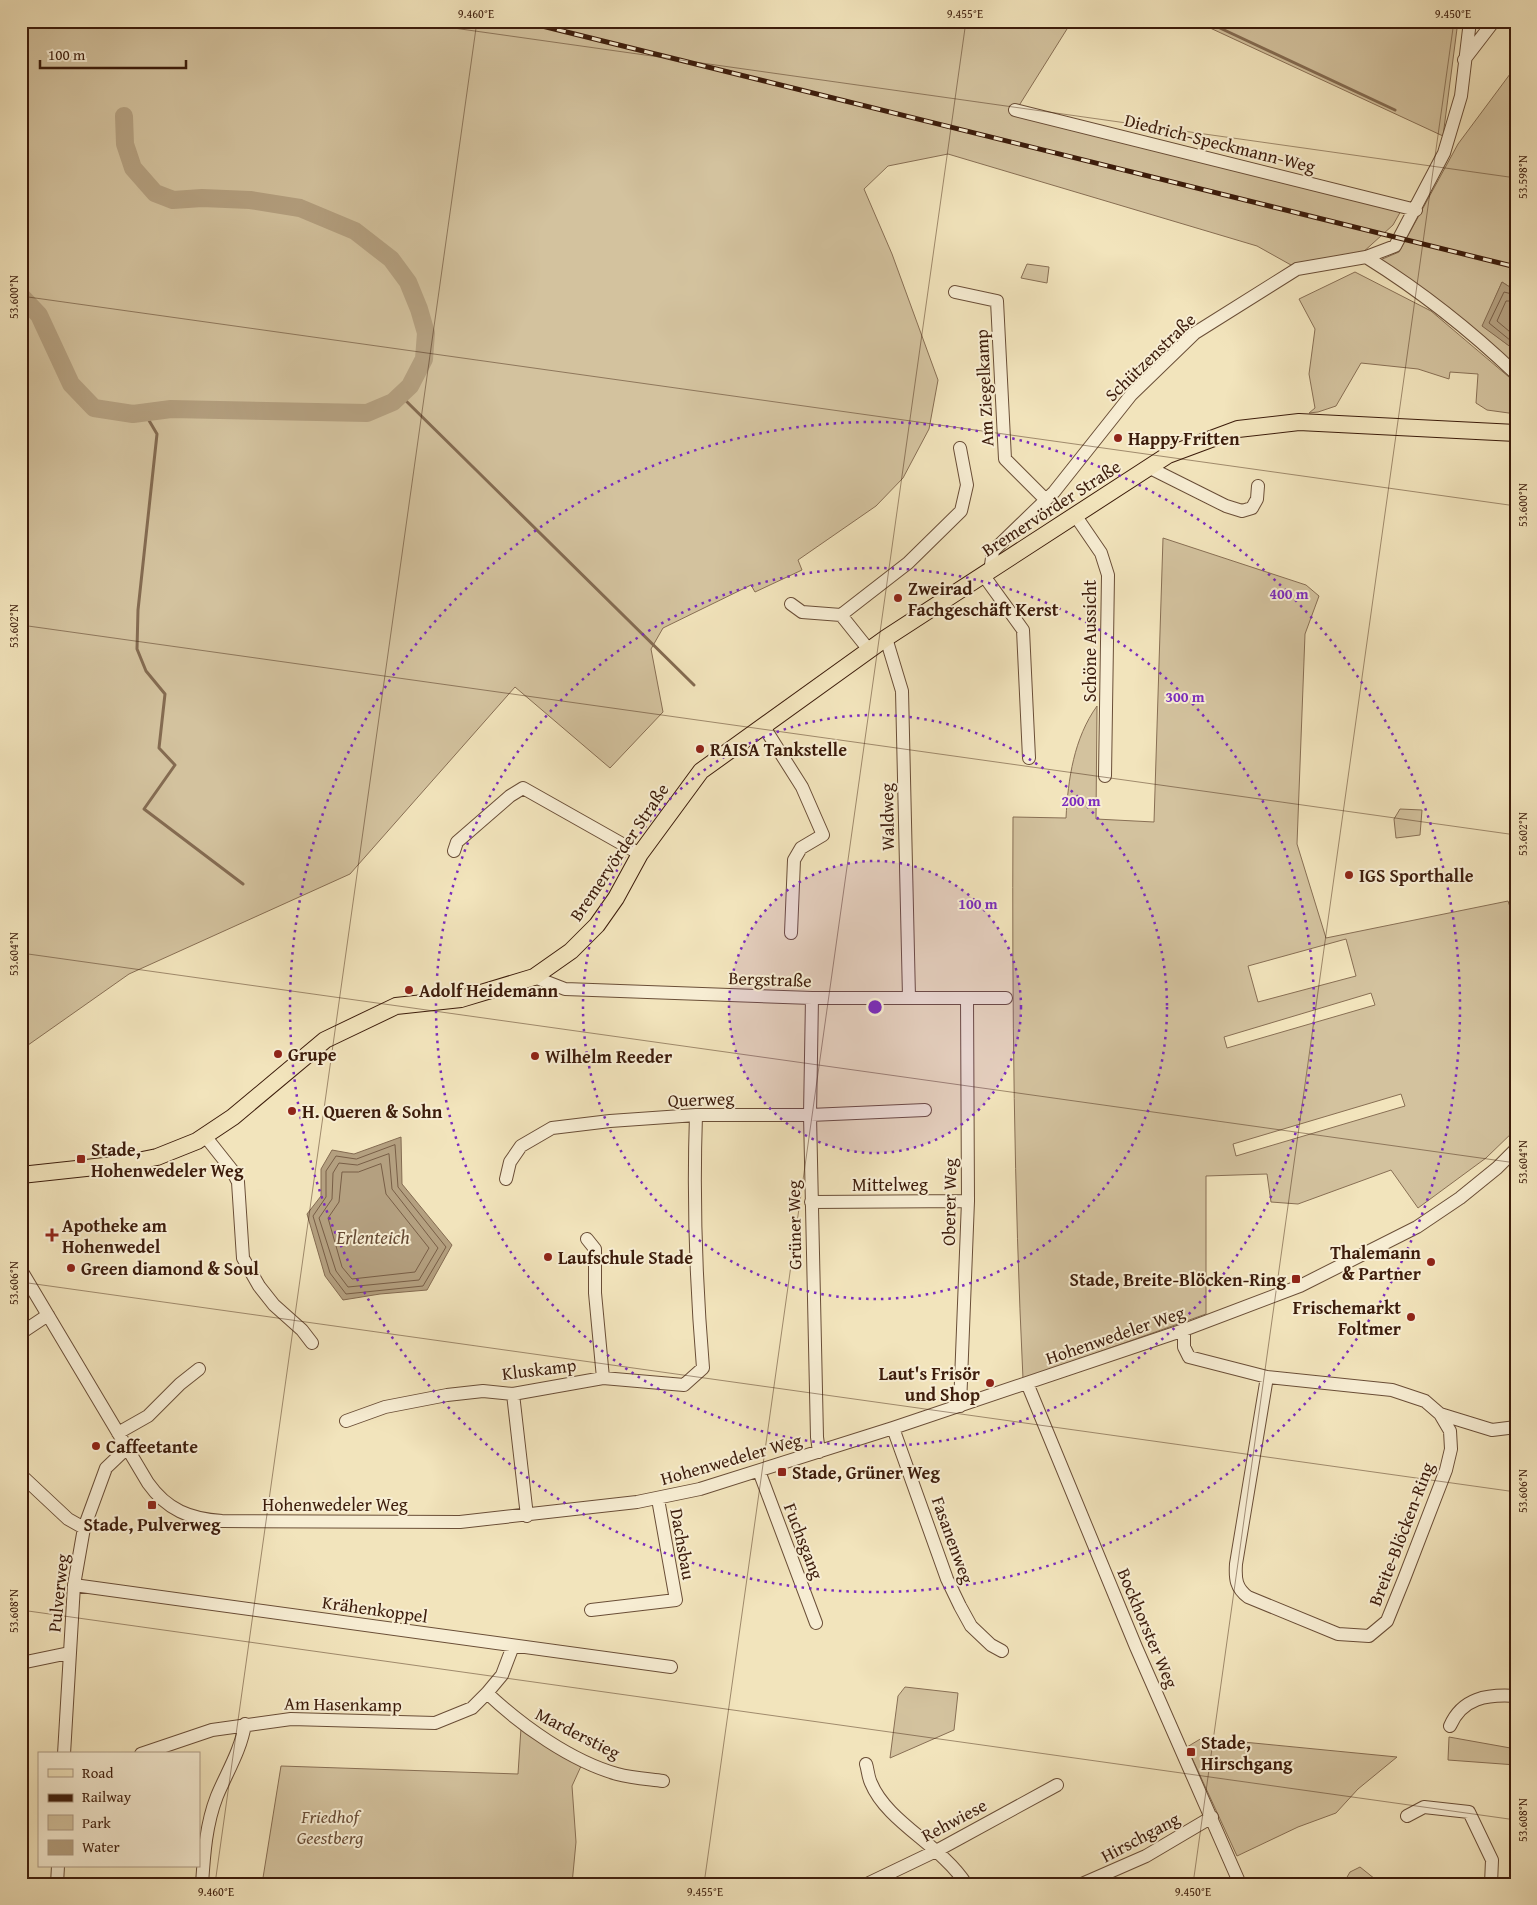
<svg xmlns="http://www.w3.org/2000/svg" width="1537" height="1905" viewBox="0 0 1537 1905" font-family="'Gentium Book Plus',serif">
<rect width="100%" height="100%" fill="#f2e4bc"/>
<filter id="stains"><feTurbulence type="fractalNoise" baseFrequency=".004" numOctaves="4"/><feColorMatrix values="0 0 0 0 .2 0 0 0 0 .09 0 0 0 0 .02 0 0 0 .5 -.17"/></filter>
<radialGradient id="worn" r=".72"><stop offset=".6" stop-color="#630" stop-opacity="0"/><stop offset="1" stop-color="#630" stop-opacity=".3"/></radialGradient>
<path fill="#d3c29e" stroke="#886f54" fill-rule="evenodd" d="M 21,21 L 1072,21 L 1015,112 L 1402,209 L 1393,225 L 1361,254 L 1291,265 L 1257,246 L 948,154 L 888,166 L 864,189 L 892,254 L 938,380 L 929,429 L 903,478 L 876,506 L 798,560 L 802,570 L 755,592 L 751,585 L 663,628 L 651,649 L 663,712 L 610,768 L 515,687 L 350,874 L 129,974 L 21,1050 L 21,303 L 34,317 L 67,374 L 39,315 L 21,293 Z
M 1195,21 L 1458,21 L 1443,136 Z
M 1516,66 L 1516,291 L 1502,282 L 1483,326 L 1516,351 L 1516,365 L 1443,305 L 1380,260 L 1399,252 L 1458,144 Z
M 1027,264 L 1049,267 L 1047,283 L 1021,278 Z
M 1355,272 L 1431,311 L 1516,383 L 1516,414 L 1487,410 L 1476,403 L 1478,374 L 1450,372 L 1449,379 L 1418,369 L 1361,363 L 1336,406 L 1318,412 L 1309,413 L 1315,408 L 1309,374 L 1315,329 L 1299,299 Z
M 1163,538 L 1306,585 L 1319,596 L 1305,634 L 1297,844 L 1326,938 L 1508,901 L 1510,907 L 1516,906 L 1516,1129 L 1486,1158 L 1418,1208 L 1391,1170 L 1298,1204 L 1271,1202 L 1267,1174 L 1206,1176 L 1206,1314 L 1023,1379 C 1014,1192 1012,1005 1013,817 L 1066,818 C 1068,779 1074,738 1097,706 L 1096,819 L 1154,822 ZM 1346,939 L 1356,976 L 1258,1002 L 1248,966 ZM 1371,993 L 1375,1005 L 1227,1048 L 1224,1037 ZM 1401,1094 L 1405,1106 L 1236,1156 L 1233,1144 Z
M 1400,809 L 1422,810 L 1420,835 L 1396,838 L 1394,819 Z
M 905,1687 L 958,1693 L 954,1730 L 890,1758 L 898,1696 Z
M 521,1728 L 582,1764 L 572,1786 L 576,1842 L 572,1884 L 262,1884 L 281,1766 L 518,1774 Z
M 1449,1737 L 1516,1749 L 1516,1765 L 1448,1760 Z
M 1202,1738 L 1397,1757 L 1358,1789 L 1336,1813 L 1298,1827 L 1237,1856 L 1187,1747 Z
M 1360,1867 L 1375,1879 L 1371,1884 L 1343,1884 L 1350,1872 Z"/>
<path fill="#b4a080" stroke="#846b51" d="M 1502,282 L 1516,291 L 1516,351 L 1482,326 Z
M 21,293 L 39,315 L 71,384 L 34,317 L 21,303 Z
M 401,1137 L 402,1184 L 452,1245 L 427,1290 L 380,1294 L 343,1300 L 325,1276 L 307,1214 L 321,1196 L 321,1169 L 332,1150 L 354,1154 Z"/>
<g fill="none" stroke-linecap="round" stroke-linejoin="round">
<path stroke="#785e46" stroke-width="1" d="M 1516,295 L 1504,292 L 1489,323 L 1516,345
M 1516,301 L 1506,301 L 1497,321 L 1516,337
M 395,1145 L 398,1187 L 446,1247 L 423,1286 L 346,1294 L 330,1273 L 313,1216 L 326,1197 L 326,1171 L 336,1156 L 356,1159 Z
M 389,1154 L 392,1189 L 438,1248 L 419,1280 L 348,1287 L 336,1271 L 319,1218 L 332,1199 L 333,1173 L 339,1163 L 357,1165 Z
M 381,1164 L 386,1194 L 429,1248 L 415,1272 L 352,1279 L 342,1267 L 328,1218 L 339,1202 L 342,1172 L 358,1172 Z"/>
<path stroke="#846b51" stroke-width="3" d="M 1205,21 L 1395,110
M 400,395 L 694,685
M 144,412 L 157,434 L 138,610 L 137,649 L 146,671 L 165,694 L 159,748 L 175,765 L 144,809 L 243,884"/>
<path stroke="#b4a080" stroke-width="18" d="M 21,296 L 39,315 L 71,384 L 94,408 L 133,414 L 171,409 L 367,413 L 393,402 L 410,386 L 424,359 L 426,333 L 419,309 L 408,282 L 391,259 L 355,231 L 300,208 L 250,200 L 202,198 L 173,200 L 155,193 L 133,168 L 125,144 L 124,116"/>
<defs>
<path id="minor" d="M 1464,60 L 1494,21
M 1015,110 L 1416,210
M 1366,257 C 1419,290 1471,331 1516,374
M 955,292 L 997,301 L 1005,459 L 1045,499
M 1148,467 L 1226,506 L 1242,511 L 1252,508 L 1257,499 L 1258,486
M 1075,515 L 1101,553 L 1108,575 L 1105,776
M 990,572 L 993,551 L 1054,492 L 1131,395 L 1195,333 L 1297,269 L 1366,257 L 1395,246 L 1444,153 L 1461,96 L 1470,21
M 984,576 L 1023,630 L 1029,758
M 791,604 L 802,612 L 841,615
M 886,638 L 902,691 L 909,997
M 869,650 L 841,615 L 908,563 L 961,511 L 967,485 L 960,448
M 764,727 L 802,787 L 823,835 L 801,848 L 794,860 L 791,933
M 454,851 L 457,842 L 510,796 L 523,788 L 640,854
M 534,977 L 565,989 L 812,998 L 1006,998
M 812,998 L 810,1115 L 817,1437 L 819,1452
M 205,1136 L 232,1170 L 238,1182 L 243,1258 L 259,1286 L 274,1305 L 302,1330 L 312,1343
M 506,1179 L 510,1162 L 521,1146 L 552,1128 L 610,1121 L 696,1115 L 810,1115 L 925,1110
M 811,1202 L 968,1201
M 587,1239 L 595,1249 L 595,1293 L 603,1378
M 21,1270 L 148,1483 C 167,1510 190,1519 222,1521 L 460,1522 L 637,1502 L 700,1489 L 893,1428 L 1184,1330 L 1300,1286 L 1417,1227 L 1460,1198 L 1497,1168 L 1516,1149
M 1184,1330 L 1184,1347 L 1189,1357 L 1267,1377 L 1236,1564 C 1235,1579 1236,1588 1248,1597 L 1338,1634 L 1369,1636 L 1387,1621 L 1404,1579 L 1446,1470 L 1451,1449 L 1450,1431 L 1440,1414 L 1425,1401 L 1392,1390 L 1267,1377
M 21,1333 L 48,1315
M 1027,1383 L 1136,1647 L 1240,1884
M 513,1394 L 527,1516
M 960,1406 L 968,1201 L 967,998
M 1440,1414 L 1492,1430 L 1516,1427
M 346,1421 L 385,1407 L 447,1395 L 483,1391 L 513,1394 L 603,1378 L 684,1385 L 703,1368 C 696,1284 693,1200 696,1115
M 893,1428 L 947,1579 L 960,1606 L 971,1626 L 991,1645 L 1002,1651
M 118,1433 L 148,1416 L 180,1384 L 199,1369
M 759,1471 L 816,1623
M 21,1475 L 68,1519 L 84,1528
M 74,1585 L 671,1667
M 591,1610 L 676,1600 L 658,1499
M 21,1663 L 69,1653
M 487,1693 C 522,1726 571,1761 617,1774 C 632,1778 648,1779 663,1781
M 1450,1726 C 1462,1698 1487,1694 1516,1696
M 64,1754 L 74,1585 L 84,1528 L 106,1468 L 127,1448
M 141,1754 L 212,1730 L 291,1719 L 435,1723 L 472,1708 L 487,1693 L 502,1675 L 513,1646
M 866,1764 C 868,1770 868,1777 871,1783 C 887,1822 941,1845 966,1884
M 1407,1816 L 1424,1807 L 1469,1812 L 1492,1860 L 1491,1884
M 57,1884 L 58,1866
M 202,1884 C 204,1854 206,1824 217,1796 C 227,1772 241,1750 245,1724
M 867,1884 L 938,1850 L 1057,1785
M 1082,1884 L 1146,1856 L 1212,1817"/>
<path id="major" d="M 21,1175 L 123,1164 L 157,1157 L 197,1141 L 233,1117 L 325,1040 L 396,1006 L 461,999 L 534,977 L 571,951 L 597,925 L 616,898 L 640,854 L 701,771 L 886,638 L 1168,455 L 1238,429 L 1299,422 L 1516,433"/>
</defs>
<use href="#minor" stroke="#6a4e37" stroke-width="14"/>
<use href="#major" stroke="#3c1c0b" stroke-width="18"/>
<use href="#minor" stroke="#f7edd3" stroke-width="12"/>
<use href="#major" stroke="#f2e4bc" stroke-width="16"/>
<defs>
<path id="rail" d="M 522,21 L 1516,267"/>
</defs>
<use href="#rail" stroke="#3c1c0b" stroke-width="5"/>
<use href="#rail" stroke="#f7edd3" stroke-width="3" stroke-dasharray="9" stroke-linecap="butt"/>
</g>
<path fill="none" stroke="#3c1c0b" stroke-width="1" stroke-opacity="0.45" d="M 404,21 L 1516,178M 21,296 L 1516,506M 21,625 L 1516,835M 21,953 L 1516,1163M 21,1282 L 1516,1492M 21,1610 L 1516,1820M 215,1884 L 477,21M 704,1884 L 966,21M 1193,1884 L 1454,21"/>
<circle cx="875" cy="1007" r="146" fill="#7b2cbf" fill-opacity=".12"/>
<g fill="none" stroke="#7b2cbf" stroke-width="2.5" stroke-dasharray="2.5 5">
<circle cx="875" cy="1007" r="146"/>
<circle cx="875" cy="1007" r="292"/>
<circle cx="875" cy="1007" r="439"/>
<circle cx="875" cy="1007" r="585"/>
</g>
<g fill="#8f2418" stroke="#f7edd3" stroke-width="2">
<circle cx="1118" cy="438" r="5"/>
<circle cx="898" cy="598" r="5"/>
<circle cx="700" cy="749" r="5"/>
<circle cx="1349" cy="875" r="5"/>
<circle cx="409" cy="990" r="5"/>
<circle cx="278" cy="1054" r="5"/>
<circle cx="535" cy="1056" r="5"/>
<circle cx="292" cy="1111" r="5"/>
<rect x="76" y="1154" width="10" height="10" rx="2.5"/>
<path d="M49.5 1227.5h5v5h5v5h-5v5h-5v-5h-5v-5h5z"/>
<circle cx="548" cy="1257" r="5"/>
<circle cx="1431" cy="1262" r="5"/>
<circle cx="71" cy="1268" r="5"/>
<rect x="1291" y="1274" width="10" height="10" rx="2.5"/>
<circle cx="1411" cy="1317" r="5"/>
<circle cx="990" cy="1383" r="5"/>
<circle cx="96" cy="1446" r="5"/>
<rect x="777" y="1467" width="10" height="10" rx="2.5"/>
<rect x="147" y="1500" width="10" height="10" rx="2.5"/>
<rect x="1186" y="1747" width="10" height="10" rx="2.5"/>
</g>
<g text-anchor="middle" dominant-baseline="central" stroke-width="4" stroke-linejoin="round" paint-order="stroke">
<g font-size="18" fill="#3c1c0b" stroke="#f7edd3">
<text transform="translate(1220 143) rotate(14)">Diedrich-Speckmann-Weg</text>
<text transform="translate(1150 357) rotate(-44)">Schützenstraße</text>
<text transform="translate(984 388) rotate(-93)">Am Ziegelkamp</text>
<text transform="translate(1051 508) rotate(-33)">Bremervörder Straße</text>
<text transform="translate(1089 641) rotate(-90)">Schöne Aussicht</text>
<text transform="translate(887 817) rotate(-91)">Waldweg</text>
<text transform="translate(619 852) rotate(-56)">Bremervörder Straße</text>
<text transform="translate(770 979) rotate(2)">Bergstraße</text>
<text transform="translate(701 1099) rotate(-2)">Querweg</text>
<text x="890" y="1184">Mittelweg</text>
<text transform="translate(949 1202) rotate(-89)">Oberer Weg</text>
<text transform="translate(794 1225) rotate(-91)">Grüner Weg</text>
<text transform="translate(1115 1335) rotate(-19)">Hohenwedeler Weg</text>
<text transform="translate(539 1369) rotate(-7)">Kluskamp</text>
<text transform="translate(731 1459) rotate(-16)">Hohenwedeler Weg</text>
<text x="335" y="1504">Hohenwedeler Weg</text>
<text transform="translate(1401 1534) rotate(-69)">Breite-Blöcken-Ring</text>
<text transform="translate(953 1540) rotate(70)">Fasanenweg</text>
<text transform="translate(804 1541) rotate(69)">Fuchsgang</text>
<text transform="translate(683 1544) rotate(80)">Dachsbau</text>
<text transform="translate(58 1593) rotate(-84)">Pulverweg</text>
<text transform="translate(375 1609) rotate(8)">Krähenkoppel</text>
<text transform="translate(1148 1628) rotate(67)">Bockhorster Weg</text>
<text transform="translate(343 1704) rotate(1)">Am Hasenkamp</text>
<text transform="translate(578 1733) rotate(27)">Marderstieg</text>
<text transform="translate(954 1820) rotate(-28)">Rehwiese</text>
<text transform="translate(1140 1837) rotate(-28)">Hirschgang</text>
</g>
<g font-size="18" font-weight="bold" fill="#3c1c0b" stroke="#f7edd3" text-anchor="start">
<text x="1128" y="438">Happy Fritten</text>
<text x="908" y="588">Zweirad<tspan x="908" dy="21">Fachgeschäft Kerst</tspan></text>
<text x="710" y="749">RAISA Tankstelle</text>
<text x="1359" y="875">IGS Sporthalle</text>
<text x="419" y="990">Adolf Heidemann</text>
<text x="288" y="1054">Grupe</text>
<text x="545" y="1056">Wilhelm Reeder</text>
<text x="302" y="1111">H. Queren &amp; Sohn</text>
<text x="91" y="1149">Stade,<tspan x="91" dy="21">Hohenwedeler Weg</tspan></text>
<text x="62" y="1225">Apotheke am<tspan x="62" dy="21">Hohenwedel</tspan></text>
<text x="1421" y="1252" text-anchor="end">Thalemann<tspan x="1421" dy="21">&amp; Partner</tspan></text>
<text x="558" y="1257">Laufschule Stade</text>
<text x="81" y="1268">Green diamond &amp; Soul</text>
<text x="1286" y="1279" text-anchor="end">Stade, Breite-Blöcken-Ring</text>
<text x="1401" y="1307" text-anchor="end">Frischemarkt<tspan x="1401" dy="21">Foltmer</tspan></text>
<text x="980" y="1373" text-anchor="end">Laut's Frisör<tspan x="980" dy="21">und Shop</tspan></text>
<text x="106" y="1446">Caffeetante</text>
<text x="792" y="1472">Stade, Grüner Weg</text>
<text x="152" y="1524" text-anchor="middle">Stade, Pulverweg</text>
<text x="1201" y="1742">Stade,<tspan x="1201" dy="21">Hirschgang</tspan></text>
</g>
<g font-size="18" font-style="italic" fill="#694e37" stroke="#f7edd3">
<text x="330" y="1816">Friedhof<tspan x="330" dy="21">Geestberg</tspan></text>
</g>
<g font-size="19" font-style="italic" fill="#664a34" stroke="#f7edd3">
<text x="373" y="1237">Erlenteich</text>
</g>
</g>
<circle cx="875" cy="1007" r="8" fill="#7b2cbf" stroke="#f7edd3" stroke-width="2.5"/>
<g font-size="15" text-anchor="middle" font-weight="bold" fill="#7b2cbf" stroke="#f7edd3" stroke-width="4" stroke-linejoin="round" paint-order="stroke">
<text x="1289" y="599">400 m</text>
<text x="1185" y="702">300 m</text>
<text x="1081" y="806">200 m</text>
<text x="978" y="909">100 m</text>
</g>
<rect width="1537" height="1905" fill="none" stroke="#f2e4bc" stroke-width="55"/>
<rect x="38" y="1752" width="162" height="115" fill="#f7edd3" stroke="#ac9983"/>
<rect x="48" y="1769" width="25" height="8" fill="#f2e4bc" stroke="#ac9983"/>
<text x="82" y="1778" font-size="15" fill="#3c1c0b">Road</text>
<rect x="48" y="1794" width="25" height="8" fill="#3c1c0b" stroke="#ac9983"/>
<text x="82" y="1802" font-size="15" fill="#3c1c0b">Railway</text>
<rect x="48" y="1815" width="25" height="15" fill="#d3c29e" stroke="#ac9983"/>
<text x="82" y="1828" font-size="15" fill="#3c1c0b">Park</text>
<rect x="48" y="1840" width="25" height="15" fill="#b4a080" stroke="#ac9983"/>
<text x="82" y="1852" font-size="15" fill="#3c1c0b">Water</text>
<path d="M40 60v8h146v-8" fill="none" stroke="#3c1c0b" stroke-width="2.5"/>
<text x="48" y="60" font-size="15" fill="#3c1c0b" stroke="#f7edd3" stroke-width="4" paint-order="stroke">100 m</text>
<rect x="28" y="28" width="1482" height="1850" fill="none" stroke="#3c1c0b" stroke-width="2"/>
<g font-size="12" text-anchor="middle" fill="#3c1c0b">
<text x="476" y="18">9.460°E</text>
<text x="965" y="18">9.455°E</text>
<text x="1453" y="18">9.450°E</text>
<text transform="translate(1523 177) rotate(-90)" y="4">53.598°N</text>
<text transform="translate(14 297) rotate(-90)" y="4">53.600°N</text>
<text transform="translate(1523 505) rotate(-90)" y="4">53.600°N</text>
<text transform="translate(14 626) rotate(-90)" y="4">53.602°N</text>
<text transform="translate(1523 834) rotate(-90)" y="4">53.602°N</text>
<text transform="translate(14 954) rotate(-90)" y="4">53.604°N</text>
<text transform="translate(1523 1162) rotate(-90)" y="4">53.604°N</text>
<text transform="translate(14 1283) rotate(-90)" y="4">53.606°N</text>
<text transform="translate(1523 1491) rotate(-90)" y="4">53.606°N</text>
<text transform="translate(14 1611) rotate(-90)" y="4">53.608°N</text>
<text transform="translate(1523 1820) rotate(-90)" y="4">53.608°N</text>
<text x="216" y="1896">9.460°E</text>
<text x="705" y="1896">9.455°E</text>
<text x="1193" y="1896">9.450°E</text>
</g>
<rect width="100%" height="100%" filter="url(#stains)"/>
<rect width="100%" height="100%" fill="url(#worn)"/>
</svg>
